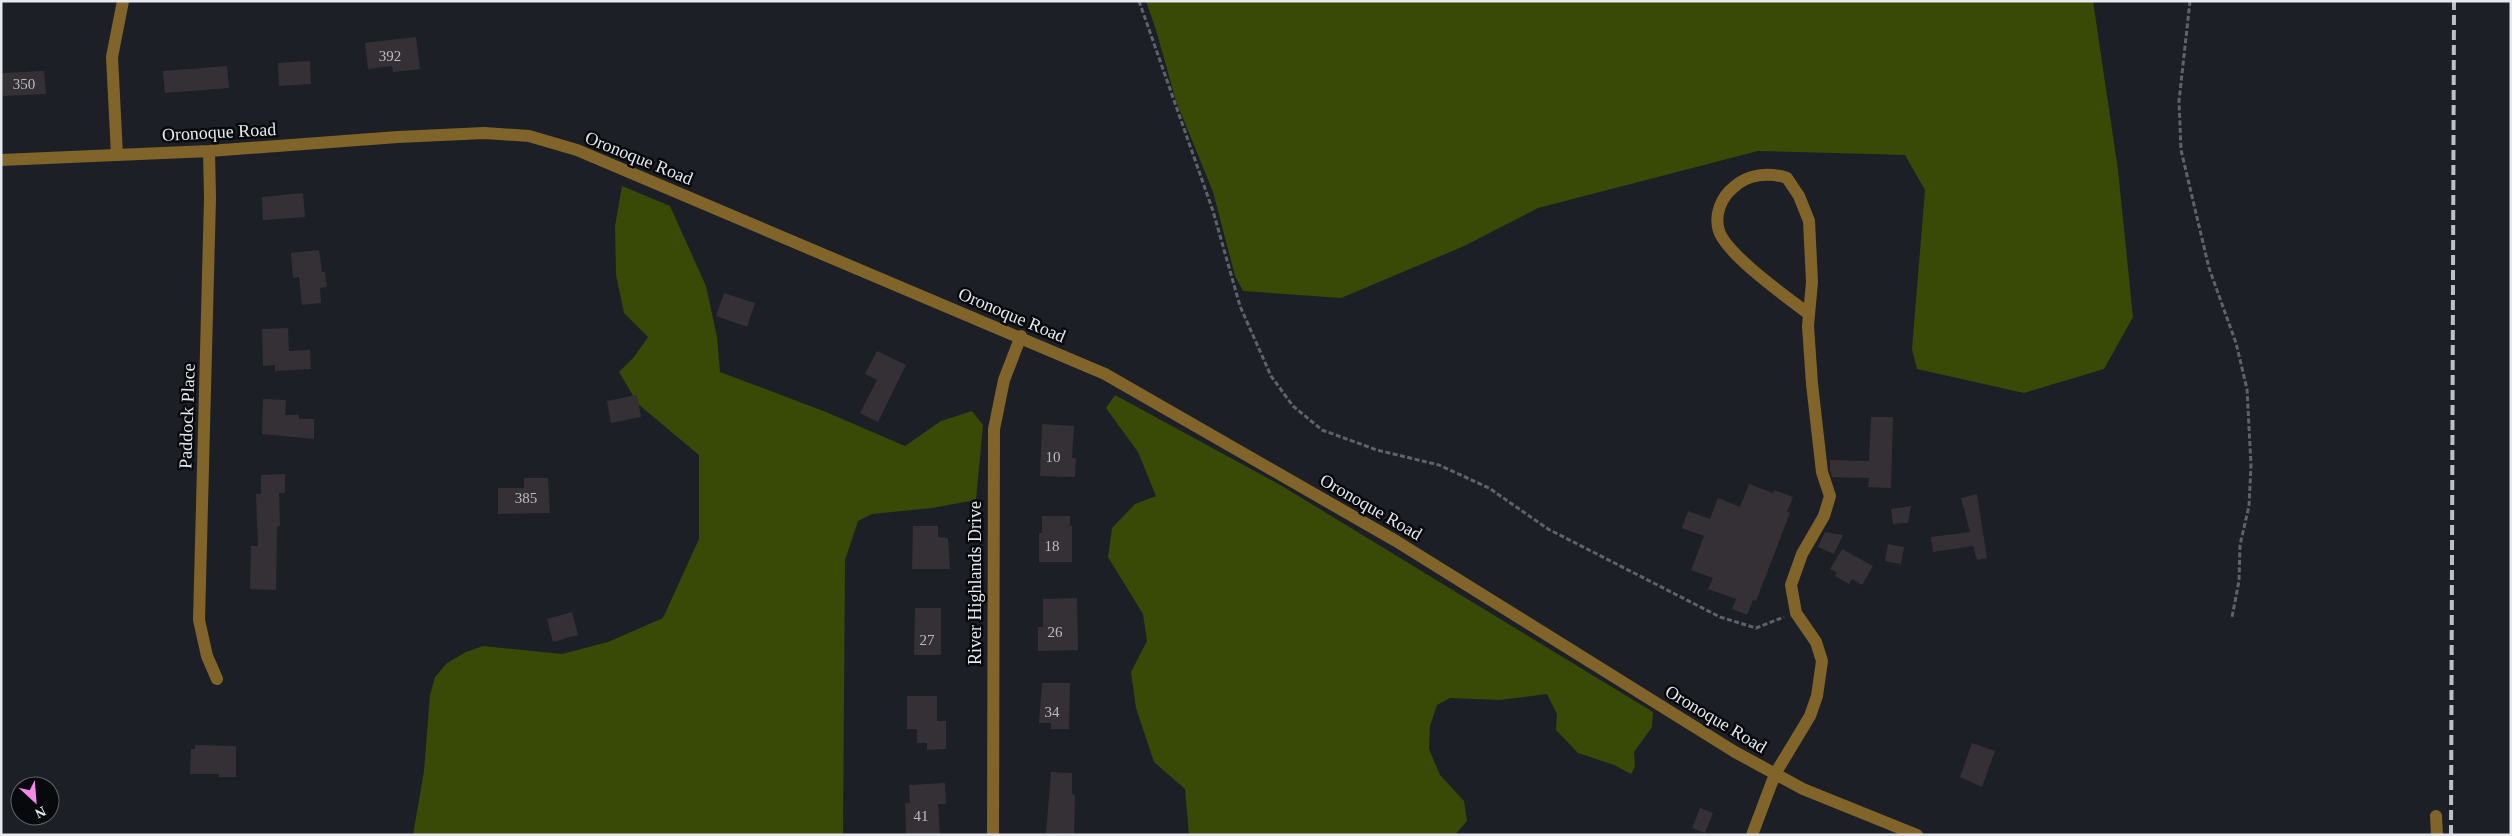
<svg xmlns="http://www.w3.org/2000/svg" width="2512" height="836" viewBox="0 0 2512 836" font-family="Georgia,serif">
<rect width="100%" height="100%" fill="#1d1f26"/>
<path fill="#394906" d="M 1146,1 L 2093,1 L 2118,170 L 2133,317 L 2104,369 L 2024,393 L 1917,369 L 1912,349 L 1925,190 L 1905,155 L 1758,151 L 1538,208 L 1462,247 L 1341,298 L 1243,291 L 1235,276 L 1213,192 L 1176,101 L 1156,30 Z
M 622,186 L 670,206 L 706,286 L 717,337 L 720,372 L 826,412 L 905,446 L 941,421 L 972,411 L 983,425 L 976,500 L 932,508 L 872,514 L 858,521 L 845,560 L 843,835 L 413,835 L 424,771 L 430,695 L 435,677 L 447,663 L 466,652 L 483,646 L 562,654 L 608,642 L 663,618 L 699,539 L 699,455 L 638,404 L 619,372 L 634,357 L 648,337 L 624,313 L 616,275 L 615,226 Z
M 1115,395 L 1282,486 L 1653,712 L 1652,727 L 1634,752 L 1635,767 L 1631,774 L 1614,765 L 1578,753 L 1556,730 L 1557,714 L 1547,694 L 1499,700 L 1450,698 L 1437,705 L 1430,726 L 1429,749 L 1440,775 L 1464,801 L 1467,821 L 1455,835 L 1189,835 L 1185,789 L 1154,762 L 1136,708 L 1131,672 L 1147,641 L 1143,614 L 1108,557 L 1112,528 L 1135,504 L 1156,496 L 1138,452 L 1106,408 Z"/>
<path fill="#353036" d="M 416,37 L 420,69 L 393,72 L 392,66 L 368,69 L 365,43 Z
M 310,61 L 311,84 L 279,86 L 278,63 Z
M 227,66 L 229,88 L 165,93 L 163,71 Z
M 44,71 L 46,94 L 3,96 L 2,73 Z
M 303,193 L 305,217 L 263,220 L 262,197 Z
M 319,250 L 322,272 L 325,272 L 327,287 L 320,288 L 321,303 L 302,305 L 299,277 L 293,278 L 291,253 Z
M 724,293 L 755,303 L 747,327 L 716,316 Z
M 288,328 L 289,351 L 310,350 L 311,369 L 275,371 L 275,365 L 263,366 L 262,329 Z
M 877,351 L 906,365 L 878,422 L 860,413 L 877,380 L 865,374 Z
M 637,395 L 641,417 L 611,423 L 607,401 Z
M 263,399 L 286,400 L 285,415 L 299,415 L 299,419 L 314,419 L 314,439 L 262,434 Z
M 1871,417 L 1893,417 L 1891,488 L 1868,487 L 1869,478 L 1832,477 L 1830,470 L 1830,460 L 1869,461 Z
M 1042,424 L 1074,426 L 1072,458 L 1076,458 L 1075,477 L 1040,476 Z
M 285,474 L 285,493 L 279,493 L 280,526 L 277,527 L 276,590 L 250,589 L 251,546 L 258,546 L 256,494 L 261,494 L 261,475 Z
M 524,478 L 548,478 L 550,513 L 498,514 L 498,488 L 524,488 Z
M 1749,484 L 1773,493 L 1774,490 L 1793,497 L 1787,512 L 1790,513 L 1756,601 L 1753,600 L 1747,615 L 1732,609 L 1736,599 L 1708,589 L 1713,578 L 1691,570 L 1704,536 L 1682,528 L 1688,511 L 1710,519 L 1718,498 L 1740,507 Z
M 1977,494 L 1987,558 L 1977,560 L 1973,546 L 1933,552 L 1931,537 L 1970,532 L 1961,498 Z
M 1911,506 L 1908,523 L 1893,524 L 1891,509 Z
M 1042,516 L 1070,516 L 1070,526 L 1072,526 L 1072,562 L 1039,562 L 1039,533 L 1042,533 Z
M 913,526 L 938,526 L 938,537 L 948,538 L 950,569 L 912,569 Z
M 1825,532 L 1843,535 L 1834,554 L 1818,547 Z
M 1888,544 L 1904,547 L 1901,564 L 1885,561 Z
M 1842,549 L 1873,566 L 1862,585 L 1852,579 L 1849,584 L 1835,576 L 1837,573 L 1830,569 Z
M 1077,598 L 1078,650 L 1038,651 L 1038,627 L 1043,627 L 1043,599 Z
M 915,608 L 941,608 L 941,655 L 914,655 Z
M 572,612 L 578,635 L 553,642 L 547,619 Z
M 1042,683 L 1070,683 L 1069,729 L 1051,729 L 1051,723 L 1039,723 Z
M 907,696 L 937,696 L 937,721 L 946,721 L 946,749 L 927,750 L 927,743 L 917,743 L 917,729 L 907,729 Z
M 1972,743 L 1995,751 L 1982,787 L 1960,777 Z
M 195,745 L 236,746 L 236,777 L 219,777 L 219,774 L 190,774 L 191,749 L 195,749 Z
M 1051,772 L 1072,773 L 1072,794 L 1075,795 L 1074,834 L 1046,833 Z
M 945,783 L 946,804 L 938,804 L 940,835 L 906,835 L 905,803 L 910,803 L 909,785 Z
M 1700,808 L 1713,813 L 1705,833 L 1692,828 Z"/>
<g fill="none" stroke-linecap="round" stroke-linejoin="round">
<path stroke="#606269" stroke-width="3" stroke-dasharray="5 2.5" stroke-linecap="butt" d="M 1139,1 L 1213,211 L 1240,306 L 1271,376 L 1293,406 L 1322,430 L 1377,450 L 1439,465 L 1489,488 L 1548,529 L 1720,617 L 1756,628 L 1784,617
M 2190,1 L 2179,101 L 2181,150 L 2209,268 L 2236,343 L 2247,389 L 2251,465 L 2249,506 L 2240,545 L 2239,581 L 2232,617"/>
<path stroke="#806429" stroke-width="12" d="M 209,151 L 210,198 L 199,620 L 207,656 L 217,679
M 117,155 L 112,57 L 123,1
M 1,160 L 209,151 L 398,137 L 484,133 L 529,136 L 577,150 L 1105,374 L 1396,541 L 1735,752 L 1803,789 L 1917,835
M 2436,816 L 2437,835
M 993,835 L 994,429 L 1004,380 L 1021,336
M 1752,835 L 1775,774 L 1810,716 L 1817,696 L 1822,661 L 1816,642 L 1796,613 L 1791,585 L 1802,554 L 1824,516 L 1830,496 L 1822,472 L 1812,384 L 1808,326 L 1812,282 L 1809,221 L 1799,196 L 1787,178 C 1769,172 1748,174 1734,187 C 1721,197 1714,215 1719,231 C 1727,255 1788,298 1809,314"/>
<path stroke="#bec0c5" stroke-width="4" stroke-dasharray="10 5" stroke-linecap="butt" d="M 2451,835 L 2454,1"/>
</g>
<g text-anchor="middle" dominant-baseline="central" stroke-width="5" stroke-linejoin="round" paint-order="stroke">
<g font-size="15" fill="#babbc0">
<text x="390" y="56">392</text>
<text x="24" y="84">350</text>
<text x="1053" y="457">10</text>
<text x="526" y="498">385</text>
<text x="1052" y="546">18</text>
<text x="1055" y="632">26</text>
<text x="927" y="640">27</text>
<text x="1052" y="712">34</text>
<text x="921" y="816">41</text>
</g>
<g font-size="18" fill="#e7e9ee" stroke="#08090c">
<text transform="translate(219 132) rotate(-3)">Oronoque Road</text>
<text transform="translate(639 158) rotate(22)">Oronoque Road</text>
<text transform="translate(1012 315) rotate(23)">Oronoque Road</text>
<text transform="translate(187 416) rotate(-88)">Paddock Place</text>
<text transform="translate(1371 507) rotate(30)">Oronoque Road</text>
<text transform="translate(975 583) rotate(-90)">River Highlands Drive</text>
<text transform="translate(1716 719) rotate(31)">Oronoque Road</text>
</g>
</g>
<rect width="2512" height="836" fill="none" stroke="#e7e9ee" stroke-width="5"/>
<g transform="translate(35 801) rotate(154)"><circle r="24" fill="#08090c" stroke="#616366"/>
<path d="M0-4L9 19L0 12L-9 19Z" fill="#f689ee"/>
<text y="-8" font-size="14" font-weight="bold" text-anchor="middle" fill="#e7e9ee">N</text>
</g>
</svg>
